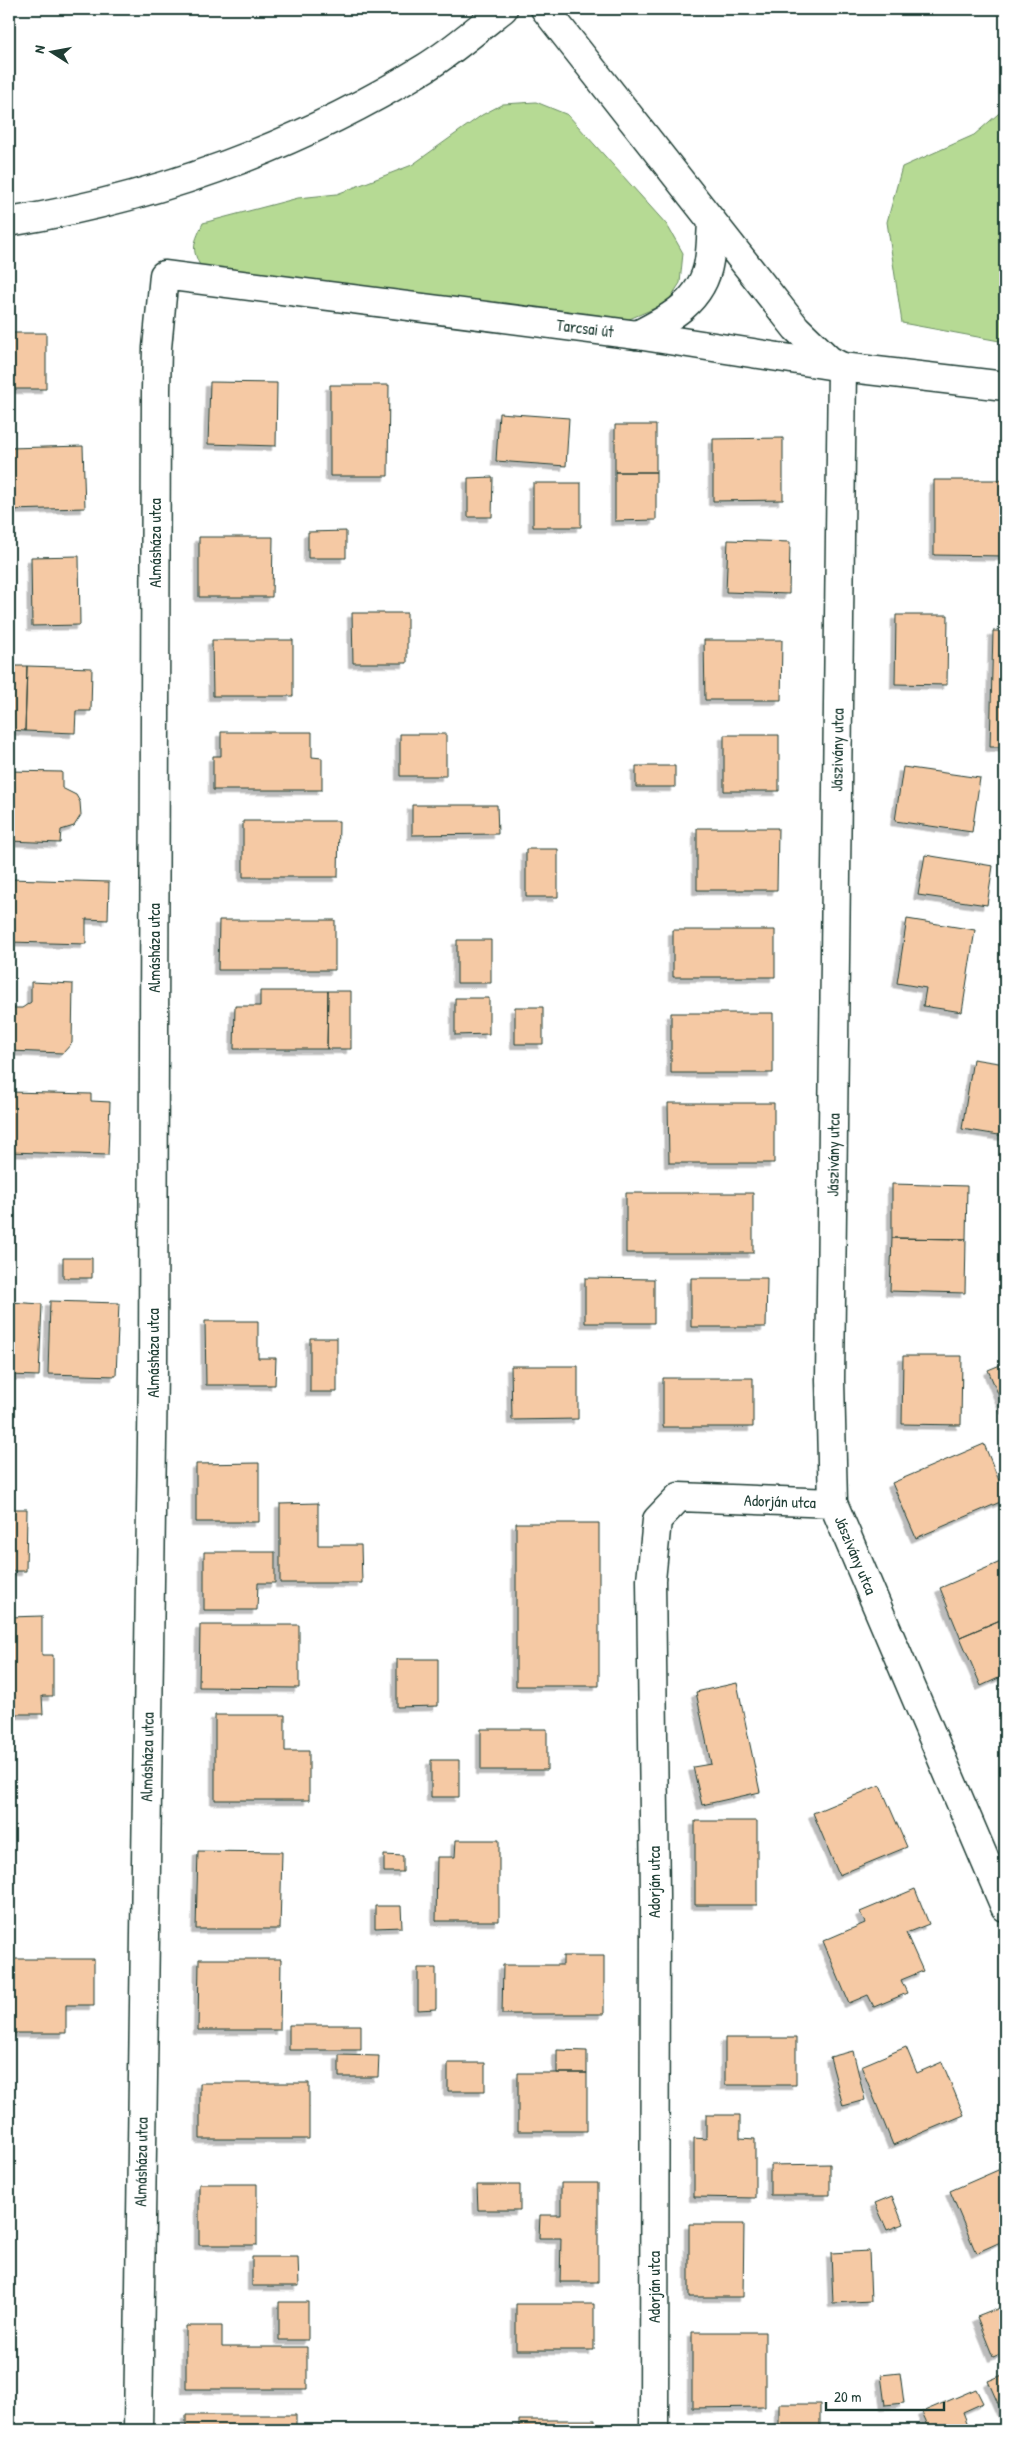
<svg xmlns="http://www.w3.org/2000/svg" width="1014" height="2439" viewBox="0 0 1014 2439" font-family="'Patrick Hand',sans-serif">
<defs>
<filter id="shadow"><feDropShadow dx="-4.5" dy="4.5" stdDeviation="0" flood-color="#0004"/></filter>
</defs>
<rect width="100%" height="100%" fill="#fff"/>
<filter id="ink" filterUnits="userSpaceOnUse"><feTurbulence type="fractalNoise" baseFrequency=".02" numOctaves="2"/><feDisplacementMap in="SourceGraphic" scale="10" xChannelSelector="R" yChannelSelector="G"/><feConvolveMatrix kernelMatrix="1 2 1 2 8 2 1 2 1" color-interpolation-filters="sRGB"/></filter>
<g filter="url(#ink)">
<path fill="#b6da94" stroke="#6a8c64" d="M 536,102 L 568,115 L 667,225 L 683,253 L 680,283 L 667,303 L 620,323 L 228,269 L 204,273 C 191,249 192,247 203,223 L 298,198 L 337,194 L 412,165 L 482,115 L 503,104 Z
M 1005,108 L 1005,342 L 902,323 L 887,222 L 902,167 L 974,135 Z"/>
<path fill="#f5c9a4" stroke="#1f3d34" filter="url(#shadow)" d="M 9,333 L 46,333 L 46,389 L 9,389 Z
M 210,382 L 277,383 L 276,446 L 208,444 Z
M 330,385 L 389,385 L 388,476 L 330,476 Z
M 499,413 L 569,418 L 566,466 L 496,461 Z
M 615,425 L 656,425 L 656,472 L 615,472 Z
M 783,438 L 783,500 L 713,501 L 713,439 Z
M 83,446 L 85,508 L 9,510 L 9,448 Z
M 615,472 L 656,472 L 656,520 L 615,521 Z
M 493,477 L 492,517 L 468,517 L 468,478 Z
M 934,480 L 1005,480 L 1005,556 L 934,555 Z
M 533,483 L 581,483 L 581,527 L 533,527 Z
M 346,531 L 346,558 L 308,558 L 308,532 Z
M 199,537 L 273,537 L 272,597 L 199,597 Z
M 728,540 L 790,542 L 789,594 L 726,592 Z
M 79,556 L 80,625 L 32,626 L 31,557 Z
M 352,613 L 407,613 L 407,663 L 353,663 Z
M 896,615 L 948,615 L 947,685 L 895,684 Z
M 993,631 L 1005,631 L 1005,747 L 990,747 Z
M 212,640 L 293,640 L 293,696 L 213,696 Z
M 704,640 L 782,640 L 781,700 L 705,700 Z
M 9,666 L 27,666 L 25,731 L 9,730 Z
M 27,666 L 92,668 L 91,711 L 76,711 L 75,733 L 25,731 Z
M 221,732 L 312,732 L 312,757 L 322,758 L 322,790 L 213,790 L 213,756 L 221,756 Z
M 400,734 L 446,734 L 446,776 L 400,776 Z
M 724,735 L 779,735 L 779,791 L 724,791 Z
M 636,766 L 675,766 L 675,787 L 636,787 Z
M 903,767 L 980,778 L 972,832 L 895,821 Z
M 9,771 L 62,772 L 62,788 L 76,795 L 80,802 L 81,815 L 74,826 L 61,830 L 60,843 L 9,841 Z
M 412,805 L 497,805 L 498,834 L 412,835 Z
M 243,821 L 339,821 L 338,877 L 243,877 Z
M 697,828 L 778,828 L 777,890 L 697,890 Z
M 526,849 L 558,849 L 558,897 L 526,897 Z
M 925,855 L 993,866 L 987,905 L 918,895 Z
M 9,879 L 109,882 L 108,920 L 86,919 L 86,944 L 9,942 Z
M 907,919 L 975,930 L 962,1012 L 923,1006 L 926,988 L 897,983 Z
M 219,920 L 335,920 L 335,970 L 218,970 Z
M 673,930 L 775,930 L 775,977 L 673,977 Z
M 457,940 L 491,940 L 491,983 L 457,983 Z
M 31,982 L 73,984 L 72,1043 L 63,1053 L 9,1051 L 9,1008 L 22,1008 L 31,1002 Z
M 260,991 L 328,991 L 327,1049 L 234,1049 L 235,1006 L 260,1006 Z
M 328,991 L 351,991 L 351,1049 L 327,1049 Z
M 455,998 L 489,998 L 489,1034 L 455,1035 Z
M 515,1007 L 543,1007 L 543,1044 L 515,1044 Z
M 671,1013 L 773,1013 L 773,1073 L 671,1073 Z
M 973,1059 L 1005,1064 L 1005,1136 L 962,1129 Z
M 9,1092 L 91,1094 L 91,1101 L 110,1102 L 108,1155 L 9,1152 Z
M 668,1103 L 774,1103 L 774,1163 L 669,1163 Z
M 892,1184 L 967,1186 L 966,1239 L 892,1238 Z
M 626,1193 L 753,1193 L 753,1253 L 626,1253 Z
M 9,1197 L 14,1197 L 12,1262 L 9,1262 Z
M 892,1238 L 966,1239 L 965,1293 L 890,1291 Z
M 63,1258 L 92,1258 L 92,1278 L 63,1278 Z
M 585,1278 L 654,1279 L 654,1323 L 585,1323 Z
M 691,1278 L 767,1278 L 766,1327 L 691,1327 Z
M 50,1301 L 119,1303 L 116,1376 L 48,1374 Z
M 9,1302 L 42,1304 L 39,1376 L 9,1375 Z
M 205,1321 L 258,1321 L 258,1358 L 276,1358 L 275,1385 L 206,1385 Z
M 310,1338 L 337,1338 L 337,1392 L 310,1392 Z
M 903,1356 L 962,1356 L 961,1425 L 902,1424 Z
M 1005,1363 L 1005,1410 L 988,1370 Z
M 511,1366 L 578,1366 L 578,1419 L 512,1420 Z
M 663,1378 L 753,1378 L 753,1427 L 663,1427 Z
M 984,1444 L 1005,1495 L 1005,1500 L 916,1538 L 892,1483 Z
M 259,1463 L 259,1522 L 196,1522 L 196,1464 Z
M 318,1503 L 318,1545 L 361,1545 L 362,1583 L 280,1583 L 280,1504 Z
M 9,1509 L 27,1509 L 26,1571 L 9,1571 Z
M 516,1523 L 599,1523 L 599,1686 L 516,1686 Z
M 204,1552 L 275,1552 L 275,1583 L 258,1583 L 257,1610 L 204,1610 Z
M 1005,1560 L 1005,1618 L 960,1637 L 940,1588 Z
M 42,1616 L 42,1655 L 53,1655 L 53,1696 L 42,1696 L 43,1714 L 14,1714 L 14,1734 L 9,1734 L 9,1617 Z
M 1005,1618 L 1005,1675 L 981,1686 L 960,1637 Z
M 200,1625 L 299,1625 L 299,1688 L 199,1687 Z
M 397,1659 L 438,1659 L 438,1706 L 397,1707 Z
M 737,1683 L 760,1792 L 702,1805 L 693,1767 L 711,1764 L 696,1692 Z
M 215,1715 L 285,1715 L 285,1751 L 309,1751 L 309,1800 L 215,1800 Z
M 481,1729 L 547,1729 L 547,1770 L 481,1770 Z
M 431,1760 L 459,1760 L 459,1797 L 431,1797 Z
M 880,1785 L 907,1847 L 839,1875 L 813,1813 Z
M 695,1821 L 757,1821 L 757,1905 L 695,1905 Z
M 456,1840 L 499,1840 L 499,1921 L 436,1921 L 437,1857 L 455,1857 Z
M 198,1851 L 282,1852 L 280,1929 L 196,1929 Z
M 384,1855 L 403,1856 L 403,1872 L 384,1872 Z
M 915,1889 L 929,1924 L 906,1933 L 923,1971 L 901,1980 L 907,1993 L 874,2007 L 868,1995 L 849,2003 L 823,1941 L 865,1923 L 860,1912 Z
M 375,1906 L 401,1906 L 402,1927 L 375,1928 Z
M 563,1956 L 604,1956 L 604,2014 L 502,2014 L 503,1965 L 563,1965 Z
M 9,1959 L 94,1959 L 94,2005 L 66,2005 L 66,2033 L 9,2033 Z
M 199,1959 L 281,1959 L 280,2030 L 198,2030 Z
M 418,1968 L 436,1968 L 436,2009 L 418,2010 Z
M 289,2025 L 361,2025 L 361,2050 L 289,2050 Z
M 725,2038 L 796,2038 L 796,2085 L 725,2085 Z
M 906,2047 L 917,2073 L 942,2062 L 964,2115 L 893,2145 L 861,2066 Z
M 557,2050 L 587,2051 L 587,2073 L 557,2073 Z
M 853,2051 L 865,2100 L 843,2106 L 830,2057 Z
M 339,2055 L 379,2056 L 378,2077 L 339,2077 Z
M 448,2063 L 485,2063 L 485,2091 L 448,2091 Z
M 518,2073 L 587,2073 L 587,2131 L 518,2131 Z
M 200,2083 L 309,2083 L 309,2139 L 200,2139 Z
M 9,2090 L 13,2097 L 13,2107 L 9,2111 Z
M 706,2115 L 740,2115 L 740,2138 L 755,2139 L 755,2198 L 694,2197 L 694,2138 L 706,2139 Z
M 830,2164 L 830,2195 L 770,2195 L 770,2165 Z
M 1005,2167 L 1005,2240 L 976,2253 L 950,2191 Z
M 561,2183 L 598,2183 L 598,2282 L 560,2282 L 561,2238 L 539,2238 L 540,2215 L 561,2215 Z
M 199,2184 L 257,2184 L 257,2245 L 199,2245 Z
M 477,2185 L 520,2185 L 520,2210 L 478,2210 Z
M 892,2196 L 903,2224 L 887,2230 L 875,2203 Z
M 689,2224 L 744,2224 L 743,2297 L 689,2297 Z
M 869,2251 L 871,2301 L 833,2303 L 831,2253 Z
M 252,2257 L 298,2257 L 299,2286 L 252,2286 Z
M 279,2302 L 308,2302 L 308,2340 L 279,2340 Z
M 516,2304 L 594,2304 L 594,2350 L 516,2350 Z
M 1005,2306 L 1005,2352 L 993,2357 L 977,2317 Z
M 186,2326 L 222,2326 L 222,2347 L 307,2347 L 307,2389 L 186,2389 Z
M 692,2332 L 765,2332 L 765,2407 L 692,2408 Z
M 900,2373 L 904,2403 L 885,2405 L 881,2375 Z
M 1005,2374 L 1005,2417 L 1004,2417 L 988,2381 Z
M 976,2389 L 983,2403 L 963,2412 L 970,2430 L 930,2430 L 922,2412 Z
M 779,2404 L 820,2404 L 820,2428 L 779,2428 Z
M 186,2415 L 296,2415 L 296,2430 L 186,2430 Z
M 519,2420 L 595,2420 L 595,2430 L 519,2430 Z"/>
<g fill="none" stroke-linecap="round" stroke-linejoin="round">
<defs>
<path id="street" d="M 842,367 L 830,1380 L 833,1503 L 1005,1907
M 138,2430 L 153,1369 L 156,390 L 157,348 L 164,275 L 637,335 L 842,367 L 1005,386
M 654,2430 L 655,1895 L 651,1580 L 657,1520 L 679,1497 L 833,1503"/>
<path id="secondary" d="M 545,9 L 796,328 L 829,360 L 842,367
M 9,222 C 156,198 298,146 425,68 C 453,51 478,28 503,9
M 637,335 C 669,319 703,301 709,261 C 711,249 711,236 712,223"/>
</defs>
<use href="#street" stroke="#1f3d34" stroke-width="31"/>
<use href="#secondary" stroke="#1f3d34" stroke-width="31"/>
<use href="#street" stroke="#fff" stroke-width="28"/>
<use href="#secondary" stroke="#fff" stroke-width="28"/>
</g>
</g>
<g text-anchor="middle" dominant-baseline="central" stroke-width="4.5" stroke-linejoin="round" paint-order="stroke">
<g font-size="16" fill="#1f3d34" stroke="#fff">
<text transform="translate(585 328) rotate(7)">Tarcsai út</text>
<text transform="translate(155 543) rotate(-90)">Almásháza utca</text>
<text transform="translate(837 750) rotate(-89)">Jászivány utca</text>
<text transform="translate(154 948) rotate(-90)">Almásháza utca</text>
<text transform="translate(833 1155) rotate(-89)">Jászivány utca</text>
<text transform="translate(153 1353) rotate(-90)">Almásháza utca</text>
<text transform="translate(780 1501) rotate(2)">Adorján utca</text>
<text transform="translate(856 1555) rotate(67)">Jászivány utca</text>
<text transform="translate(147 1757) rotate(-89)">Almásháza utca</text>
<text transform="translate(654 1882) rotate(-90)">Adorján utca</text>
<text transform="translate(141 2162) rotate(-89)">Almásháza utca</text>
<text transform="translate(654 2287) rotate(-90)">Adorján utca</text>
</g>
</g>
<rect width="1014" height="2439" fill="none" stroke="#fff" stroke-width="30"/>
<rect x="15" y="15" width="984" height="2409" fill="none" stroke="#1f3d34" stroke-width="2" filter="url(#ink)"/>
<g transform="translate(52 52) rotate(281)" stroke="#ffffff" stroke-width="4" paint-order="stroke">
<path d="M0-4L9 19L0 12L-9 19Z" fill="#1f3d34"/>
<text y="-8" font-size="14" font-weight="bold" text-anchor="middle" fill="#1f3d34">N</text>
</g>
<path d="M826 2402v8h118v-8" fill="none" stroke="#1f3d34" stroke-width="2.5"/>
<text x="834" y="2402" font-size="15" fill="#1f3d34" stroke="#ffffff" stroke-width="4" paint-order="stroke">20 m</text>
</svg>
